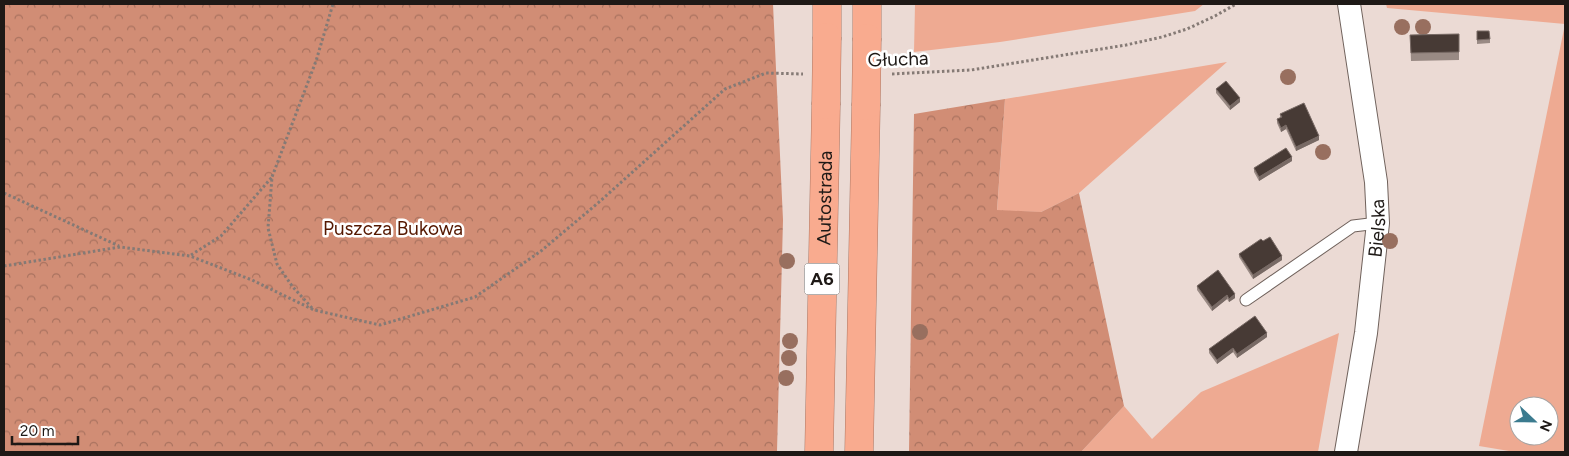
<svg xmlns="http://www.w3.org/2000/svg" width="1569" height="456" viewBox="0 0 1569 456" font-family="Figtree,sans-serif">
<defs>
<pattern id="forest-crowns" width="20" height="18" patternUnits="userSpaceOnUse" patternTransform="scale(1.25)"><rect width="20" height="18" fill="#d18d75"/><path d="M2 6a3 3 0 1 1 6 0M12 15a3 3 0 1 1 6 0" fill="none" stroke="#a9725f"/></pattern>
</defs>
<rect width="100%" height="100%" fill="#ebdad4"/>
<path fill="#eeaa92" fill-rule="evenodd" d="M 915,4 L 1204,4 L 1195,11 L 1000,42 L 914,52 Z
M 1386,4 L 1565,4 L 1565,452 L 1515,452 L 1479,446 L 1565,24 L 1387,8 ZM 1519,406 L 1549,406 L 1549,436 L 1519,436 Z
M 1227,62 L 1079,193 L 1041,212 L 997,211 L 1005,99 Z
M 1339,333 L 1318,452 L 1081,452 L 1124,406 L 1152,439 L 1201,392 Z"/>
<path fill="url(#forest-crowns)" d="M 4,4 L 773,4 L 783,220 L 777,452 L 4,452 Z
M 1005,99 L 997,210 L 1041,212 L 1079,193 L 1124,406 L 1081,452 L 909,452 L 914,114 Z"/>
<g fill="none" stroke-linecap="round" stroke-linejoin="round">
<defs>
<path id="lane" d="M 1246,300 L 1353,226 L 1378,223"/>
<g id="street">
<path id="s1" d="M 1346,452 L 1366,333 L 1378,223 L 1376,182 L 1349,4"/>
</g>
<g id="highway">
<path d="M 827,37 L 827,4"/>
<path d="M 867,38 L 867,4"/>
<path id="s2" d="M 819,452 L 826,105"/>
<path d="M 859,452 L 866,106"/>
</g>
</defs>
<use href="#lane" stroke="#6f615b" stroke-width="13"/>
<use href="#street" stroke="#6f615b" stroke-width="24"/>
<use href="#highway" stroke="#ac7865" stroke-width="29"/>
<path stroke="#857a75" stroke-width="3" stroke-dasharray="2.5 2.5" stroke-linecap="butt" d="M 892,74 L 971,70 L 1126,45 L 1162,37 L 1187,29 L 1215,16 L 1236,4
M 4,193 L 119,246
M 191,255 L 221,236 L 272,177
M 4,266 L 120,247 L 190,256 L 252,280 L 314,310 L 380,325 L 475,297 L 541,251 L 598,203 L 725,89 L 766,73 L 803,74
M 312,308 L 292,286 L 277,264 L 268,228 L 272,177 L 316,61 L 333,4"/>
<use href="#lane" stroke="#fff" stroke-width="11"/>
<use href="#street" stroke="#fff" stroke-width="22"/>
<use href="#highway" stroke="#f9ab8f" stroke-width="28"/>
<defs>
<path id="highway-bridge" d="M 826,105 L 827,37
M 866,106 L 867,38"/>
</defs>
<use href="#highway-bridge" stroke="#ac7865" stroke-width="29" stroke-linecap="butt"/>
<use href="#highway-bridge" stroke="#f9ab8f" stroke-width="28"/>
</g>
<g fill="#986f5f">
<circle cx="1402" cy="27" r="8"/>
<circle cx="1423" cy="27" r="8"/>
<circle cx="1288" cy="77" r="8"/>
<circle cx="1323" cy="152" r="8"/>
<circle cx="1390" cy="241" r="8"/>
<circle cx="787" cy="261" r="8"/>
<circle cx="920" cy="332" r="8"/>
<circle cx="790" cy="341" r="8"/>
<circle cx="789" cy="358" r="8"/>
<circle cx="786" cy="378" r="8"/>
</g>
<path fill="#998a84" d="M 1477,31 L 1490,39 L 1490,43 L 1477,44 Z
M 1459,34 L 1459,60 L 1411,61 L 1410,35 Z
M 1216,89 L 1240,102 L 1230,110 L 1216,93 Z
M 1280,114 L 1319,140 L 1296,151 L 1286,129 L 1281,132 L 1277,123 L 1277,119 L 1280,118 Z
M 1292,161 L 1259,181 L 1254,172 L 1254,168 Z
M 1263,241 L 1282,260 L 1253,279 L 1239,257 L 1239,254 Z
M 1197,286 L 1235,298 L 1229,302 L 1227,299 L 1212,311 L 1197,290 Z
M 1267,337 L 1237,358 L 1233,352 L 1217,364 L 1209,353 L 1209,349 Z"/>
<path fill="#786a65" d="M 1240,98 L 1240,102 L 1230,110 L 1230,106 Z
M 1286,125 L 1286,129 L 1281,132 L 1281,128 Z
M 1319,136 L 1319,140 L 1296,151 L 1296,147 Z
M 1292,157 L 1292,161 L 1259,181 L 1259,177 Z
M 1282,256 L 1282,260 L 1253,279 L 1253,275 Z
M 1235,294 L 1235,298 L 1229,302 L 1229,299 Z
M 1227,295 L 1227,299 L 1212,311 L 1212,307 Z
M 1267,333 L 1267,337 L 1237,358 L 1237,354 Z
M 1233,348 L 1233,352 L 1217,364 L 1217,360 Z"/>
<path fill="#473a35" stroke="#786a65" d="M 1477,31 L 1489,31 L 1490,39 L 1477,40 Z
M 1459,34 L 1459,52 L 1411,53 L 1410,35 Z
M 1226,81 L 1240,98 L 1230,106 L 1216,89 Z
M 1304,103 L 1319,136 L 1296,147 L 1286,125 L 1281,128 L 1277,119 L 1282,117 L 1280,114 Z
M 1286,148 L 1292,157 L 1259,177 L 1254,168 Z
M 1270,237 L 1282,256 L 1253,275 L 1239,254 L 1261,239 L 1263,241 Z
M 1218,270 L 1235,294 L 1229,299 L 1227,295 L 1212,307 L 1197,286 Z
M 1255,316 L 1267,333 L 1237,354 L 1233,348 L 1217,360 L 1209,349 Z"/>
<g text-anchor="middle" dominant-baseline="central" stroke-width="5" stroke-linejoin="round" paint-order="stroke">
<rect fill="#fff" stroke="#625e5c" stroke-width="1" x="804.5" y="263.5" width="35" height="31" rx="4"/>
<g font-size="18" font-weight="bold" fill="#1e1916">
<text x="822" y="279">A6</text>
</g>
<g font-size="19" fill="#1e1916" stroke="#fff">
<text transform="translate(898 59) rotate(-2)">Głucha</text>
<text stroke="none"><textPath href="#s2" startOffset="254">Autostrada</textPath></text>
<text stroke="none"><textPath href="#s1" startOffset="226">Bielska</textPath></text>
</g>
<g font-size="19" fill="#551800" stroke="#fff">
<text x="393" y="228">Puszcza Bukowa</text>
</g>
</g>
<rect width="1569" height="456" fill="none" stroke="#1e1916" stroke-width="10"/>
<g transform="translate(1534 421) rotate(112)"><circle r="24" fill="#ffffff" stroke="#a5a3a2"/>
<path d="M0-4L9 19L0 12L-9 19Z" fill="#3b7b8f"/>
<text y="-8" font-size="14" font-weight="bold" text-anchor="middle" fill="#1e1916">N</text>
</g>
<path d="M12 436v8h66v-8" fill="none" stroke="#1e1916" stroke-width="2.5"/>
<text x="20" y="436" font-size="15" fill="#1e1916" stroke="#ffffff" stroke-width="4" paint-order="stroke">20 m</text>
</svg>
